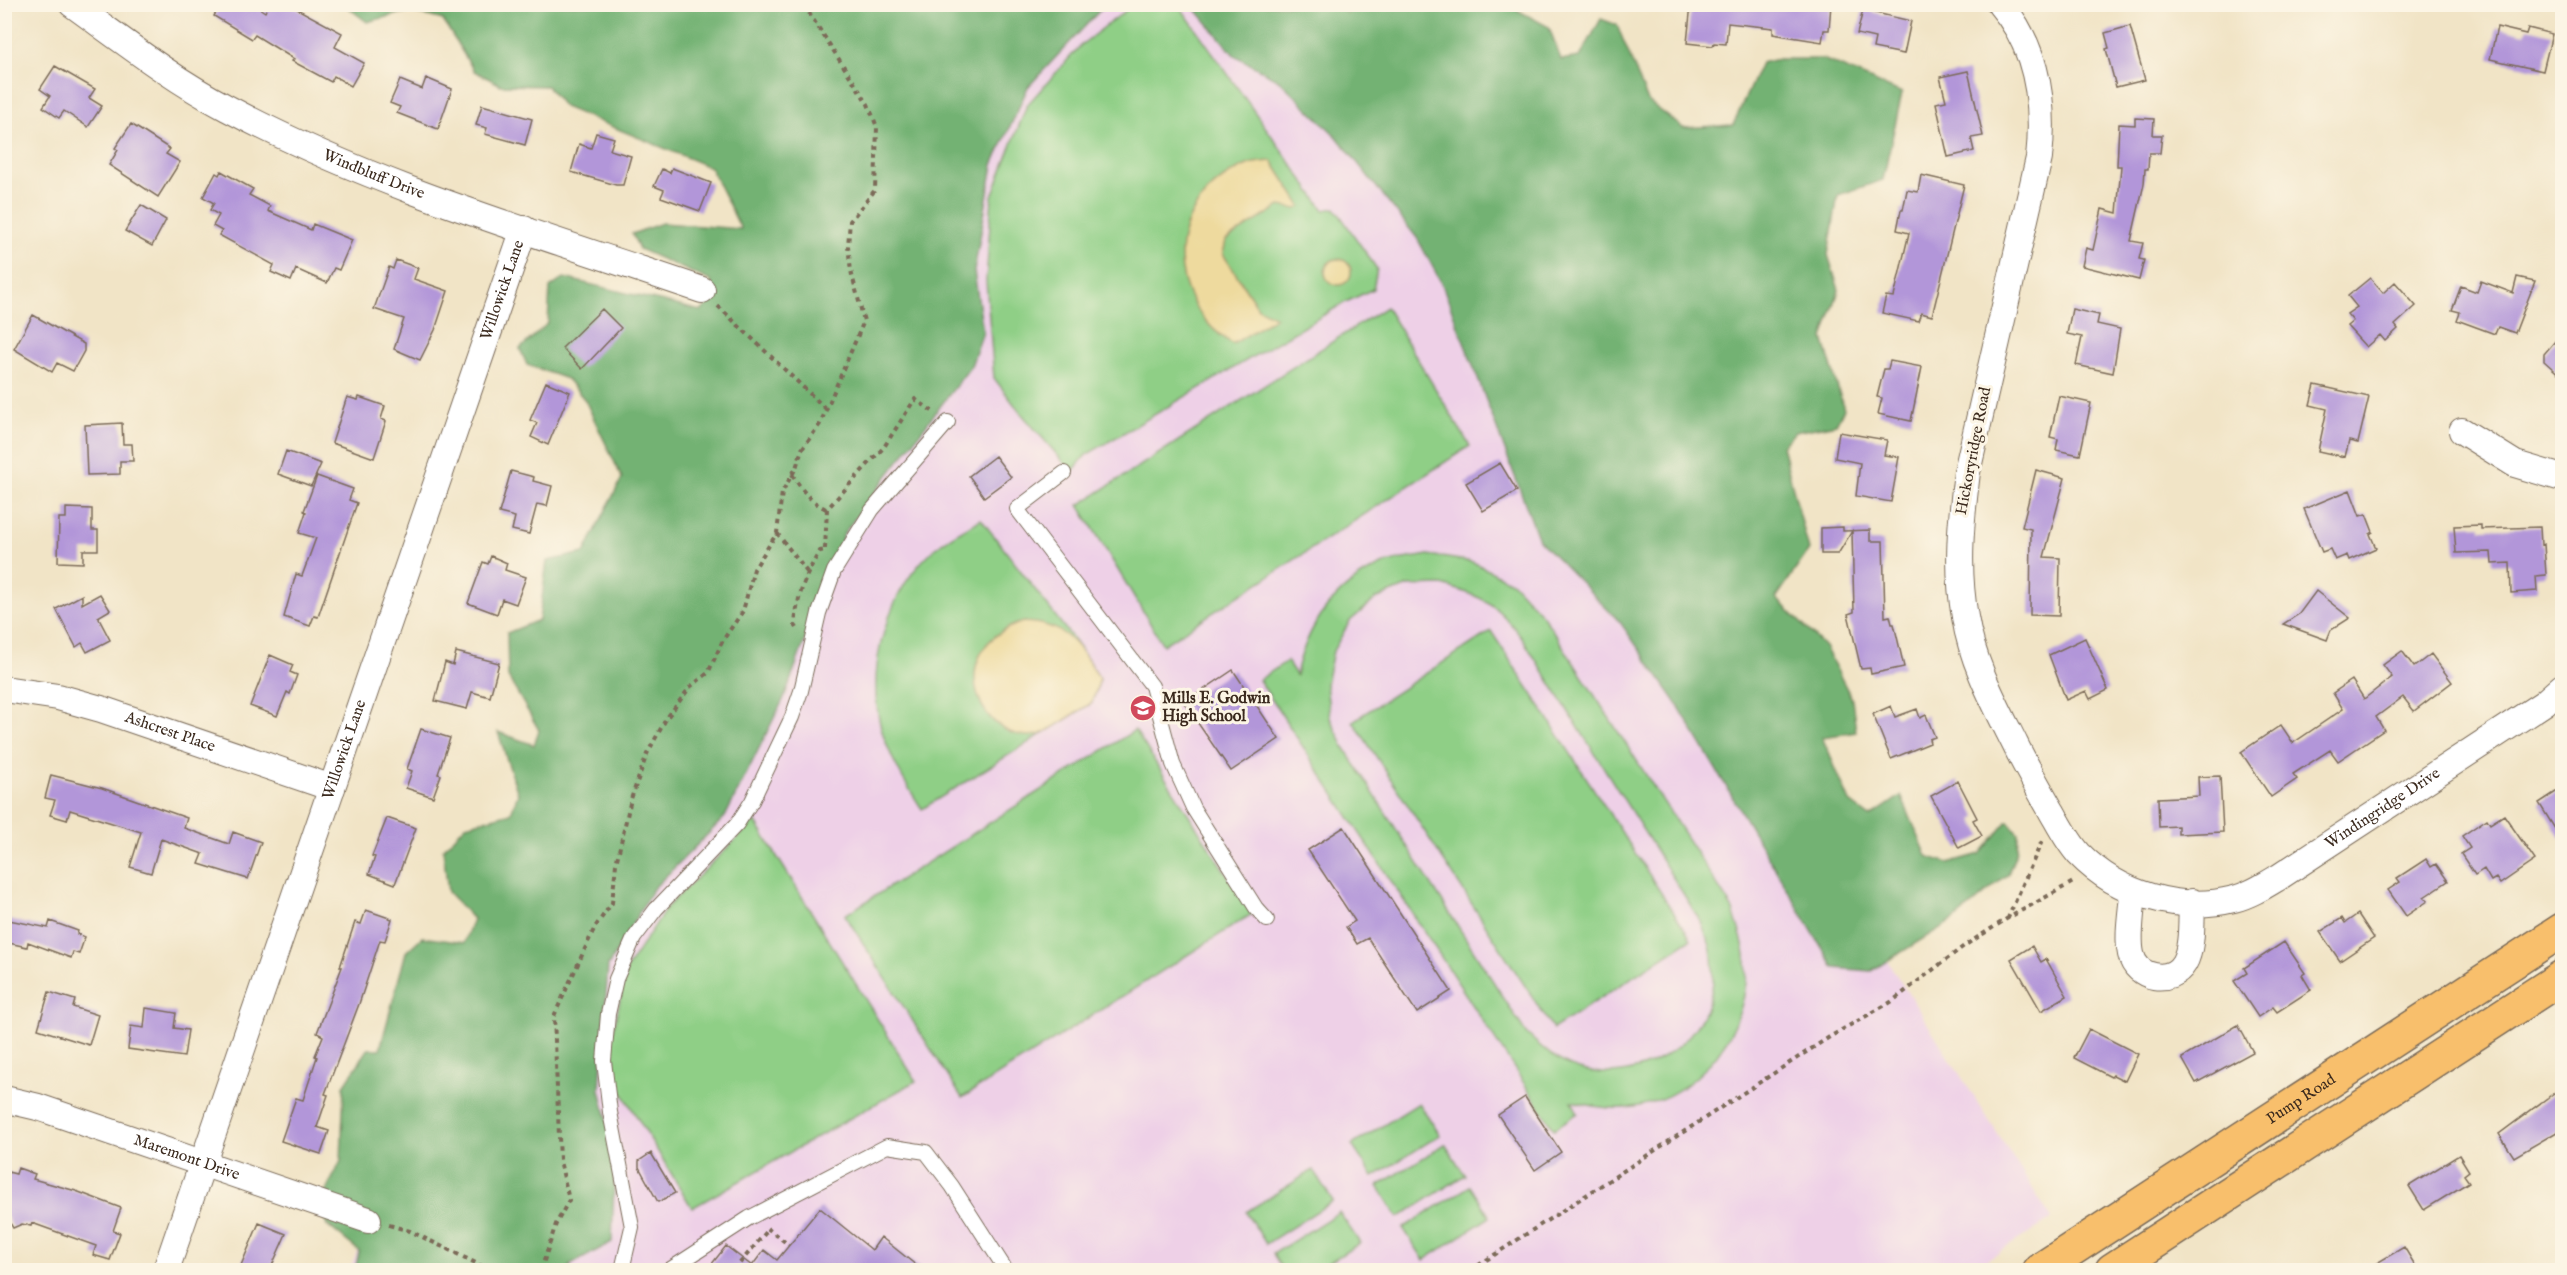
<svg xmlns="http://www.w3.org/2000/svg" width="2567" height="1275" viewBox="0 0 2567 1275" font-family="'IM FELL English',serif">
<rect width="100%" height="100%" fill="#fcf5e5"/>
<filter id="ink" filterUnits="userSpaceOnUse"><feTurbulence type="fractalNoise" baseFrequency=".0167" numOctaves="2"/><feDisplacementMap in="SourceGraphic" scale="12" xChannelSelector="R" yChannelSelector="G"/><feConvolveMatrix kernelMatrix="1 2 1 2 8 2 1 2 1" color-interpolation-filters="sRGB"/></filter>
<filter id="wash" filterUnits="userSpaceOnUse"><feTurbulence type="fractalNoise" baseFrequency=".008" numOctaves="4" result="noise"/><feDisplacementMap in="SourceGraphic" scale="24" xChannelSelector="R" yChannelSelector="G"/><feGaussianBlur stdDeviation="1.35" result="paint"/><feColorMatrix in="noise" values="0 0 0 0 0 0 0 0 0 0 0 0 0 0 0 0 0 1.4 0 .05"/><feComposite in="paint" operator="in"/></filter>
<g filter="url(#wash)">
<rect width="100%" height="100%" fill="#f1e4c6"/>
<path fill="#eed0e7" d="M 595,4 L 1278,5 L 2052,1219 L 1970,1270 L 350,1270 L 750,197 Z"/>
<path fill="#8fcf86" stroke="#657c52" stroke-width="1.5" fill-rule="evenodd" d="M 1133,5 L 1179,5 L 1324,210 L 1335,208 L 1377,269 L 1373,289 L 1344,303 L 1086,455 L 1072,472 L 1020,412 L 994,378 L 986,281 L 992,196 L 1027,105 L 1081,45 Z
M 1386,307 L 1470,446 L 1163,645 L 1079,505 Z
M 981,519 L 1080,648 L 1100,679 L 1092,703 L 922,809 C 905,783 890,758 881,728 C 865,666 888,587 938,546 C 951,535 967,528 981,519 Z
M 1428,555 L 1473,562 L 1513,583 L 1544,617 L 1732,908 C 1740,931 1749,958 1746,983 C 1739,1041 1697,1093 1639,1106 C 1617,1111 1593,1107 1572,1101 L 1578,1113 L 1554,1129 L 1259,680 L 1287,661 L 1296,675 C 1307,625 1333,587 1382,565 C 1395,559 1413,558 1428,555 ZM 1442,585 C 1486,597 1497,604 1524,641 L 1701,922 C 1705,933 1712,946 1712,957 C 1713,967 1714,979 1712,989 C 1701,1048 1636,1086 1579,1069 C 1558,1063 1542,1048 1526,1033 L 1345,749 L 1330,718 L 1326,684 L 1333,651 L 1350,621 L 1376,599 L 1408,586 Z
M 1491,631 L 1691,939 L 1553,1029 L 1353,721 Z
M 1135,730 L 1252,914 L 962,1098 L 845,915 Z
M 755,821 L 916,1081 L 692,1208 L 617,1084 L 611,1041 L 627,968 L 667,907 Z
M 1419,1103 L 1440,1135 L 1373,1177 L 1352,1145 Z
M 1445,1144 L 1465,1175 L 1398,1218 L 1378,1186 Z
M 1313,1170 L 1333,1201 L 1266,1244 L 1246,1212 Z
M 1470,1186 L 1490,1217 L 1424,1260 L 1403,1228 Z
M 1339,1212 L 1360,1243 L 1317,1270 L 1283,1270 L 1273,1254 Z"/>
<path fill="#73b273" stroke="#576e48" stroke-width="1.5" d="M 345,5 L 1105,5 L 1028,87 L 993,165 L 974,271 L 983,332 L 971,366 L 844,533 L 784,698 L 725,817 L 653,889 L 608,966 L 600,1089 L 615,1154 L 612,1242 L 569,1266 L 573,1270 L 355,1270 L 359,1251 L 326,1224 L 324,1195 L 341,1161 L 344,1086 L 368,1049 L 380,1049 L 406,952 L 422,937 L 464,943 L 473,919 L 448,892 L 443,849 L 466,825 L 511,813 L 518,794 L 498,732 L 534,745 L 539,730 L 508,677 L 507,633 L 539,620 L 547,561 L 584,553 L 622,478 L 585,400 L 567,379 L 527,365 L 520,349 L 548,323 L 550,288 L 564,278 L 701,311 L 715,298 L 711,281 L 639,249 L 632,234 L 662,223 L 741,229 L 710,167 L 564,107 L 547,86 L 501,85 L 474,71 L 443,20 L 410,11 L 367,22 Z
M 1192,5 L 1339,5 L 1346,13 L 1363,5 L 1508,5 L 1549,27 L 1561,60 L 1580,57 L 1601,19 L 1617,25 L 1648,101 L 1683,128 L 1733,125 L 1761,63 L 1778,59 L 1823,59 L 1902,93 L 1883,180 L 1838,195 L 1828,255 L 1839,290 L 1823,338 L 1844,409 L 1836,424 L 1795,432 L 1782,446 L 1809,550 L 1776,598 L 1825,647 L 1852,699 L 1856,732 L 1822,737 L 1850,802 L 1870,817 L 1901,796 L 1927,856 L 1948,863 L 1980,854 L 2008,821 L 2018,833 L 2017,850 L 2008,874 L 1955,919 L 1871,971 L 1834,968 L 1676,702 L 1620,622 L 1539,540 L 1442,284 L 1417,238 L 1337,137 L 1280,81 L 1234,55 Z"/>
<path fill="#eeda9e" stroke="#94825e" stroke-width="1.5" d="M 1272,161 L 1301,206 L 1297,209 L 1280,206 L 1226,240 L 1223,254 L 1258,308 L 1276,317 L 1233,344 C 1160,298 1164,202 1245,166 C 1252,162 1263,162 1272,161 Z
M1325 272a13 13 0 1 1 26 0a13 13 0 1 1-26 0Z
M 1023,622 C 1066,623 1079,646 1100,679 L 1092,703 C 1080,710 1051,730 1041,734 C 983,751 936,649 1023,622 Z"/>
<g id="blocks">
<path fill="#b296d9" d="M 221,4 L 253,4 L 265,12 L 269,4 L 288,4 L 342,33 L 335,47 L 364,63 L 351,86 L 334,76 L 331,82 L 292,61 L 294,59 L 255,35 L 252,39 L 214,16 Z
M 1691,4 L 1831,4 L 1829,30 L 1824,30 L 1822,42 L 1773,34 L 1773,28 L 1728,23 L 1726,44 L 1714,43 L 1713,46 L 1687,43 Z
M 1863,10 L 1911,21 L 1904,54 L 1873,48 L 1875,38 L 1857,34 Z
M 2130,26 L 2145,80 L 2116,87 L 2106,49 L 2109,48 L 2105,33 Z
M 2497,27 L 2526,34 L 2528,28 L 2552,34 L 2543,71 L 2490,59 Z
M 55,66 L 95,89 L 89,98 L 102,106 L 88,127 L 64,111 L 59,118 L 43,107 L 50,96 L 40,89 Z
M 1968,71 L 1983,136 L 1971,138 L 1974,151 L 1948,157 L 1936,103 L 1946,101 L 1940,77 Z
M 426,78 L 452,89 L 438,129 L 397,113 L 400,107 L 390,103 L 400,80 L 422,89 Z
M 482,105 L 532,119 L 525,145 L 485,134 L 487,128 L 476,125 Z
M 2135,118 L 2154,119 L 2153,135 L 2162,135 L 2160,153 L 2149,153 L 2148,169 L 2145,169 L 2144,184 L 2131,241 L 2143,243 L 2139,259 L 2144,260 L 2139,280 L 2082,266 L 2086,248 L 2093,250 L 2102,209 L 2117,213 L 2121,166 L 2117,166 L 2119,124 L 2135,125 Z
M 131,124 L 170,149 L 166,154 L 180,162 L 158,197 L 109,165 L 118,150 L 115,148 Z
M 596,133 L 614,138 L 610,150 L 631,156 L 623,185 L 616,185 L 571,172 L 579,144 L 591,148 Z
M 672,168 L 711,183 L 700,211 L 661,197 L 664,190 L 654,186 L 662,169 L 670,173 Z
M 221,171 L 253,189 L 249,195 L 270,206 L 268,211 L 311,230 L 313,224 L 352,240 L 339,270 L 334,268 L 327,283 L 296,269 L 291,281 L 271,272 L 274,265 L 219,235 L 222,231 L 213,226 L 219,215 L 210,210 L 214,203 L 203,197 L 216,173 L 219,175 Z
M 1921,175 L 1964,185 L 1932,316 L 1921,313 L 1918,321 L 1882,313 L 1886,296 L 1894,297 L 1909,233 L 1897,230 L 1901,210 L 1903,210 L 1907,190 L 1918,192 Z
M 141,205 L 166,220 L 152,246 L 125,231 Z
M 396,260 L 418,268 L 414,279 L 448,291 L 435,330 L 420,360 L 394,349 L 404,319 L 374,309 L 389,267 L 393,269 Z
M 2517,277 L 2535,281 L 2515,333 L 2498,327 L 2495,334 L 2457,320 L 2460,312 L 2452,310 L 2461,286 L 2477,292 L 2481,281 L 2513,293 Z
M 2370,278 L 2383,293 L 2395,282 L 2416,306 L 2395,325 L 2398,329 L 2385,341 L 2380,335 L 2366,347 L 2347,326 L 2353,321 L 2347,314 L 2357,307 L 2348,296 Z
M 602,309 L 621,328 L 582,369 L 562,348 Z
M 2072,309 L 2099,315 L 2097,324 L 2120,329 L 2113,373 L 2076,365 L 2082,337 L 2067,334 Z
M 33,315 L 84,344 L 84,351 L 73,371 L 57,363 L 52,372 L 14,349 Z
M 2562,333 L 2562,377 L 2544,361 L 2544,354 Z
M 1890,361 L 1922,367 L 1911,421 L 1878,414 L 1882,398 L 1877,397 L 1884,369 L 1888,369 Z
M 546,382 L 570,392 L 548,445 L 531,437 L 537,423 L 530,420 Z
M 2315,385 L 2369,397 L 2358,443 L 2349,441 L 2345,457 L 2318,451 L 2327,409 L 2310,405 Z
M 2059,396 L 2091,403 L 2080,455 L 2056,450 L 2058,439 L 2050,437 Z
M 347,397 L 358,400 L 359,397 L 385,406 L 381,419 L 386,421 L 374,458 L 332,443 Z
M 122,423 L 123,444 L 132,444 L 133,461 L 120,461 L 120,474 L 87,475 L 85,425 Z
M 1839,432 L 1887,440 L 1884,455 L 1899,457 L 1891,502 L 1856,496 L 1860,463 L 1835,458 Z
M 286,451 L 321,464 L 311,486 L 278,474 Z
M 995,456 L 1011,477 L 984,497 L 969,476 Z
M 1500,463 L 1517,491 L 1483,511 L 1466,483 Z
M 2036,470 L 2065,478 L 2044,557 L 2060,558 L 2059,616 L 2030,615 L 2031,529 L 2022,527 Z
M 511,471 L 534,477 L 533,481 L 552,486 L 547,506 L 537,504 L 529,534 L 512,530 L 515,517 L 499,513 Z
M 317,476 L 353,489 L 349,500 L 357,503 L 318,617 L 314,616 L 310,626 L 284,617 L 296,574 L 302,576 L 316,538 L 299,533 L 306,512 L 304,511 Z
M 2350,490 L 2360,516 L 2366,514 L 2373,532 L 2370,534 L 2376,548 L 2349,560 L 2347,555 L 2335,560 L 2330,549 L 2322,552 L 2304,509 Z
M 66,508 L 92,509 L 92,530 L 98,530 L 98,550 L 83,550 L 83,563 L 58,562 L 59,518 L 66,518 Z
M 2481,525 L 2481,529 L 2540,527 L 2541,545 L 2544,544 L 2546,575 L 2536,576 L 2537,591 L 2511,593 L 2510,563 L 2492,564 L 2491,552 L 2456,553 L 2454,526 Z
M 1843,527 L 1843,531 L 1870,530 L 1870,541 L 1883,541 L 1885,617 L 1890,616 L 1892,624 L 1894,624 L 1904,667 L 1871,674 L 1870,668 L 1861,669 L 1848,614 L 1854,612 L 1852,531 L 1838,554 L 1821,554 L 1821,528 Z
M 491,556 L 507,563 L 505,570 L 526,577 L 516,604 L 502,599 L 497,614 L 468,603 L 483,562 L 488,564 Z
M 2316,591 L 2350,618 L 2331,630 L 2327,640 L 2283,624 L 2299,614 Z
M 100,594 L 110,610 L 98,617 L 110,640 L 87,652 L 82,643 L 76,647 L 56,609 L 82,595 L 82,604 Z
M 2085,638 L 2108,690 L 2090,699 L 2086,691 L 2066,700 L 2049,655 Z
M 2402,651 L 2414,667 L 2431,654 L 2452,682 L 2414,711 L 2403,697 L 2376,717 L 2384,730 L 2338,761 L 2330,750 L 2293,774 L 2297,779 L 2271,797 L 2241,752 L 2281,725 L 2293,743 L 2343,709 L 2333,693 L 2352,680 L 2364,699 L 2392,677 L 2383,665 Z
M 456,652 L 499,663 L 490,697 L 472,692 L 467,709 L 435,701 L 445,662 L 453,665 Z
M 270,655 L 293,665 L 290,672 L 297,675 L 290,694 L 287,692 L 277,716 L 250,706 Z
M 1233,670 L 1279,739 L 1231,771 L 1184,703 Z
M 1891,706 L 1895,717 L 1917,709 L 1920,718 L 1926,715 L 1935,737 L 1929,739 L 1930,743 L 1891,759 L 1873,714 Z
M 421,729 L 450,738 L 438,774 L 441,775 L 433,797 L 406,788 L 412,771 L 407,769 Z
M 51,775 L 102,788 L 187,818 L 184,828 L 229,844 L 233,832 L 261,842 L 248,879 L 199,864 L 203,854 L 161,839 L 151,873 L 130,867 L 141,832 L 70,810 L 67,820 L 50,815 L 55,800 L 45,798 Z
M 2220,776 L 2223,832 L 2178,834 L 2178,826 L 2159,827 L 2158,798 L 2199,796 L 2198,777 Z
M 1958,781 L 1977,818 L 1973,820 L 1982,836 L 1959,848 L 1931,796 Z
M 2562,788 L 2562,840 L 2539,803 Z
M 2504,815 L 2535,860 L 2500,884 L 2496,878 L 2491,881 L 2484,869 L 2475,875 L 2461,854 L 2470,848 L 2462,836 L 2487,819 L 2490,824 Z
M 387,818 L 416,828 L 395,884 L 369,874 L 375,857 L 372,856 Z
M 1344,827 L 1451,991 L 1417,1013 L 1368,938 L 1357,944 L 1346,927 L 1355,921 L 1308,850 Z
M 2426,859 L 2431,867 L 2436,864 L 2448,881 L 2424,897 L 2428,901 L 2406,916 L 2388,890 L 2400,882 L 2397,878 Z
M 366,910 L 392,919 L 385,941 L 380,940 L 359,1004 L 325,1094 L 328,1095 L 317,1127 L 329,1131 L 321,1154 L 281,1141 L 296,1098 L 303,1100 L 317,1057 L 315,1056 L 323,1036 L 317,1033 L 342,967 L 340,967 L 355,922 L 361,924 Z
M 2358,914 L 2374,938 L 2340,961 L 2320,932 L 2342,918 L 2345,923 Z
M 4,919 L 48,928 L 50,921 L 78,931 L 77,934 L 85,937 L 79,954 L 73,952 L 71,958 L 28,942 L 27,947 L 4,942 Z
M 2284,942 L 2305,973 L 2302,975 L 2311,990 L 2277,1012 L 2273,1007 L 2258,1017 L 2234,981 L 2247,973 L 2244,968 Z
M 2032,946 L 2041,962 L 2046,959 L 2067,996 L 2041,1011 L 2011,959 Z
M 49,992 L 75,1000 L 73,1007 L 98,1015 L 89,1045 L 38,1029 Z
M 146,1008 L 176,1013 L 174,1028 L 188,1030 L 184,1057 L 128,1049 L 131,1026 L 144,1028 Z
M 2238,1025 L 2253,1052 L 2196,1083 L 2182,1058 Z
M 2089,1029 L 2138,1054 L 2125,1081 L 2113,1075 L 2111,1077 L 2074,1058 Z
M 2562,1087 L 2562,1129 L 2514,1157 L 2499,1134 Z
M 1525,1097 L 1561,1152 L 1535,1170 L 1498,1115 Z
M 651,1153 L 675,1193 L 658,1202 L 639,1167 L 639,1161 Z
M 2459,1155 L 2469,1171 L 2464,1175 L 2469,1182 L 2424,1210 L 2409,1186 Z
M 18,1168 L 35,1174 L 33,1179 L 76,1191 L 121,1208 L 113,1231 L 120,1233 L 110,1260 L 93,1255 L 96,1246 L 32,1223 L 31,1226 L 22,1224 L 13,1228 L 4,1212 L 4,1171 L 16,1174 Z
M 820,1208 L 872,1250 L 881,1237 L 922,1270 L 707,1270 L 726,1246 L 752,1266 L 764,1250 L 777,1260 Z
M 259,1223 L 286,1234 L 270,1270 L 239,1270 Z
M 2404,1247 L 2418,1270 L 2365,1270 Z"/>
</g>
</g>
<g filter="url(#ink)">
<use href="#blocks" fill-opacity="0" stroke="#7b6b59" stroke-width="1.5"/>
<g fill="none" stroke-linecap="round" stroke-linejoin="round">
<defs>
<path id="lane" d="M 1064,473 L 1017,509 L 1152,686 L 1173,764 L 1193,808 L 1256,908 L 1267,920
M 622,1270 L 632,1227 L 610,1112 L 604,1061 L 608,1014 L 616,979 L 634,938 L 656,909 L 737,824 L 752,801 L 792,717 L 801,691 L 819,613 L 834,571 L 872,510 L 948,422
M 669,1270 L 749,1218 L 887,1146 L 926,1152 L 952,1186 L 1006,1270"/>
<g id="street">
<path id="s1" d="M 72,4 C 122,40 172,79 227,108 C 377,188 542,235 702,290"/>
<path id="s2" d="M 2000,4 C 2038,48 2045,103 2039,158 L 1967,472 C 1961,521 1956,568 1965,617 C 1972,662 1995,704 2015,744 C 2026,767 2039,789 2052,812 C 2060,826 2068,842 2079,854 C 2118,894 2179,913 2234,899 C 2250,895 2264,886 2279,877 L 2544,703 L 2562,687"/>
<path d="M 2462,431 L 2515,464 L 2562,478"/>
<path id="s3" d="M 4,689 L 58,697 L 101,709 L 332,788"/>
<path d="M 2133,893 C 2132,911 2127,935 2131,954 C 2136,979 2171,985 2184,963 C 2193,947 2191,920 2192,902"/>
<path id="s4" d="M 4,1099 L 38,1107 L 368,1220"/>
<path id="s5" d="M 166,1270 L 524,229"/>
</g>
<g id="primary">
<path id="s6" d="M 2040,1270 L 2562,930"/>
<path d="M 2112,1270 L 2562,977"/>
</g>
</defs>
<use href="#lane" stroke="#7b6b59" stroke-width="16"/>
<use href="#street" stroke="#7b6b59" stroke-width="28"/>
<use href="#primary" stroke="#7b6b59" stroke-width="36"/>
<path stroke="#7b6b59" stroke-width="4" stroke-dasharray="4.5 4.5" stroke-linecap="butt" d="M 718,306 L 826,409
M 792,474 C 802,490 809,501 826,509
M 777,533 L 807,572
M 825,549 L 827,509 L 884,447 L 915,399 L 935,413
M 797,628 L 795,625 C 797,597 805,575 820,551 L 825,550
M 2042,841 L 2008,918 L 2075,881
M 389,1225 L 410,1231 L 490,1270
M 767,1228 L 789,1245
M 541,1270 L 556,1224 L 569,1200 L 560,1161 L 554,1016 L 595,927 L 612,903 L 616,864 L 631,799 L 647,754 L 666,719 L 690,687 L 708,673 L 723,640 L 743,611 L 754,569 L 777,533 L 782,492 L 796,468 L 802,449 L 820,424 L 864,321 L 851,271 L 848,246 L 850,221 L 875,190 L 877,127 L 868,104 L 809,13
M 734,1270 L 768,1230
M 1471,1270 L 1831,1036 L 1891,1002 L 1964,946 L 2008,918"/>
<use href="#lane" stroke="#fff" stroke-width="14"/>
<use href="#street" stroke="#fff" stroke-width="26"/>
<use href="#primary" stroke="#f8bf6c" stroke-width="33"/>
</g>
</g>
<defs>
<symbol id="school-disc" viewBox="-11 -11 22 22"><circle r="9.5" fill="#d1495b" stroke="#fcf5e5"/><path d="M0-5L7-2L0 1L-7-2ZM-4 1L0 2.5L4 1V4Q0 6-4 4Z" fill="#fff"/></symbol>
</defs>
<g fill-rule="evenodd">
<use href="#school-disc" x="1128" y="693" width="30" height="30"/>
</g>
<g text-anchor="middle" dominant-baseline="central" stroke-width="6" stroke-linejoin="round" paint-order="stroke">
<g font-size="16" fill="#3b2a1e" stroke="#fcf5e5">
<text stroke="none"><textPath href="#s1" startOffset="348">Windbluff Drive</textPath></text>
<text stroke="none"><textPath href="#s5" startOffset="1036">Willowick Lane</textPath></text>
<text transform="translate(1974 451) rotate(-79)">Hickoryridge Road</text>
<text stroke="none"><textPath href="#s3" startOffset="172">Ashcrest Place</textPath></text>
<text stroke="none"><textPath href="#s5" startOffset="550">Willowick Lane</textPath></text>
<text stroke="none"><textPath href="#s2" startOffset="1239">Windingridge Drive</textPath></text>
<text stroke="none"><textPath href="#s6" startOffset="312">Pump Road</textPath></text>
<text stroke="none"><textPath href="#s4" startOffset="192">Maremont Drive</textPath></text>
</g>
<g font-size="16" font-weight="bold" fill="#3b2a1e" stroke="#fcf5e5" text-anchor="start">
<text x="1162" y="699">Mills E. Godwin<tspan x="1162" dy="18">High School</tspan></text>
</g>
</g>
<rect width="2567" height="1275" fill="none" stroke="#fcf5e5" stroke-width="24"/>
</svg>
